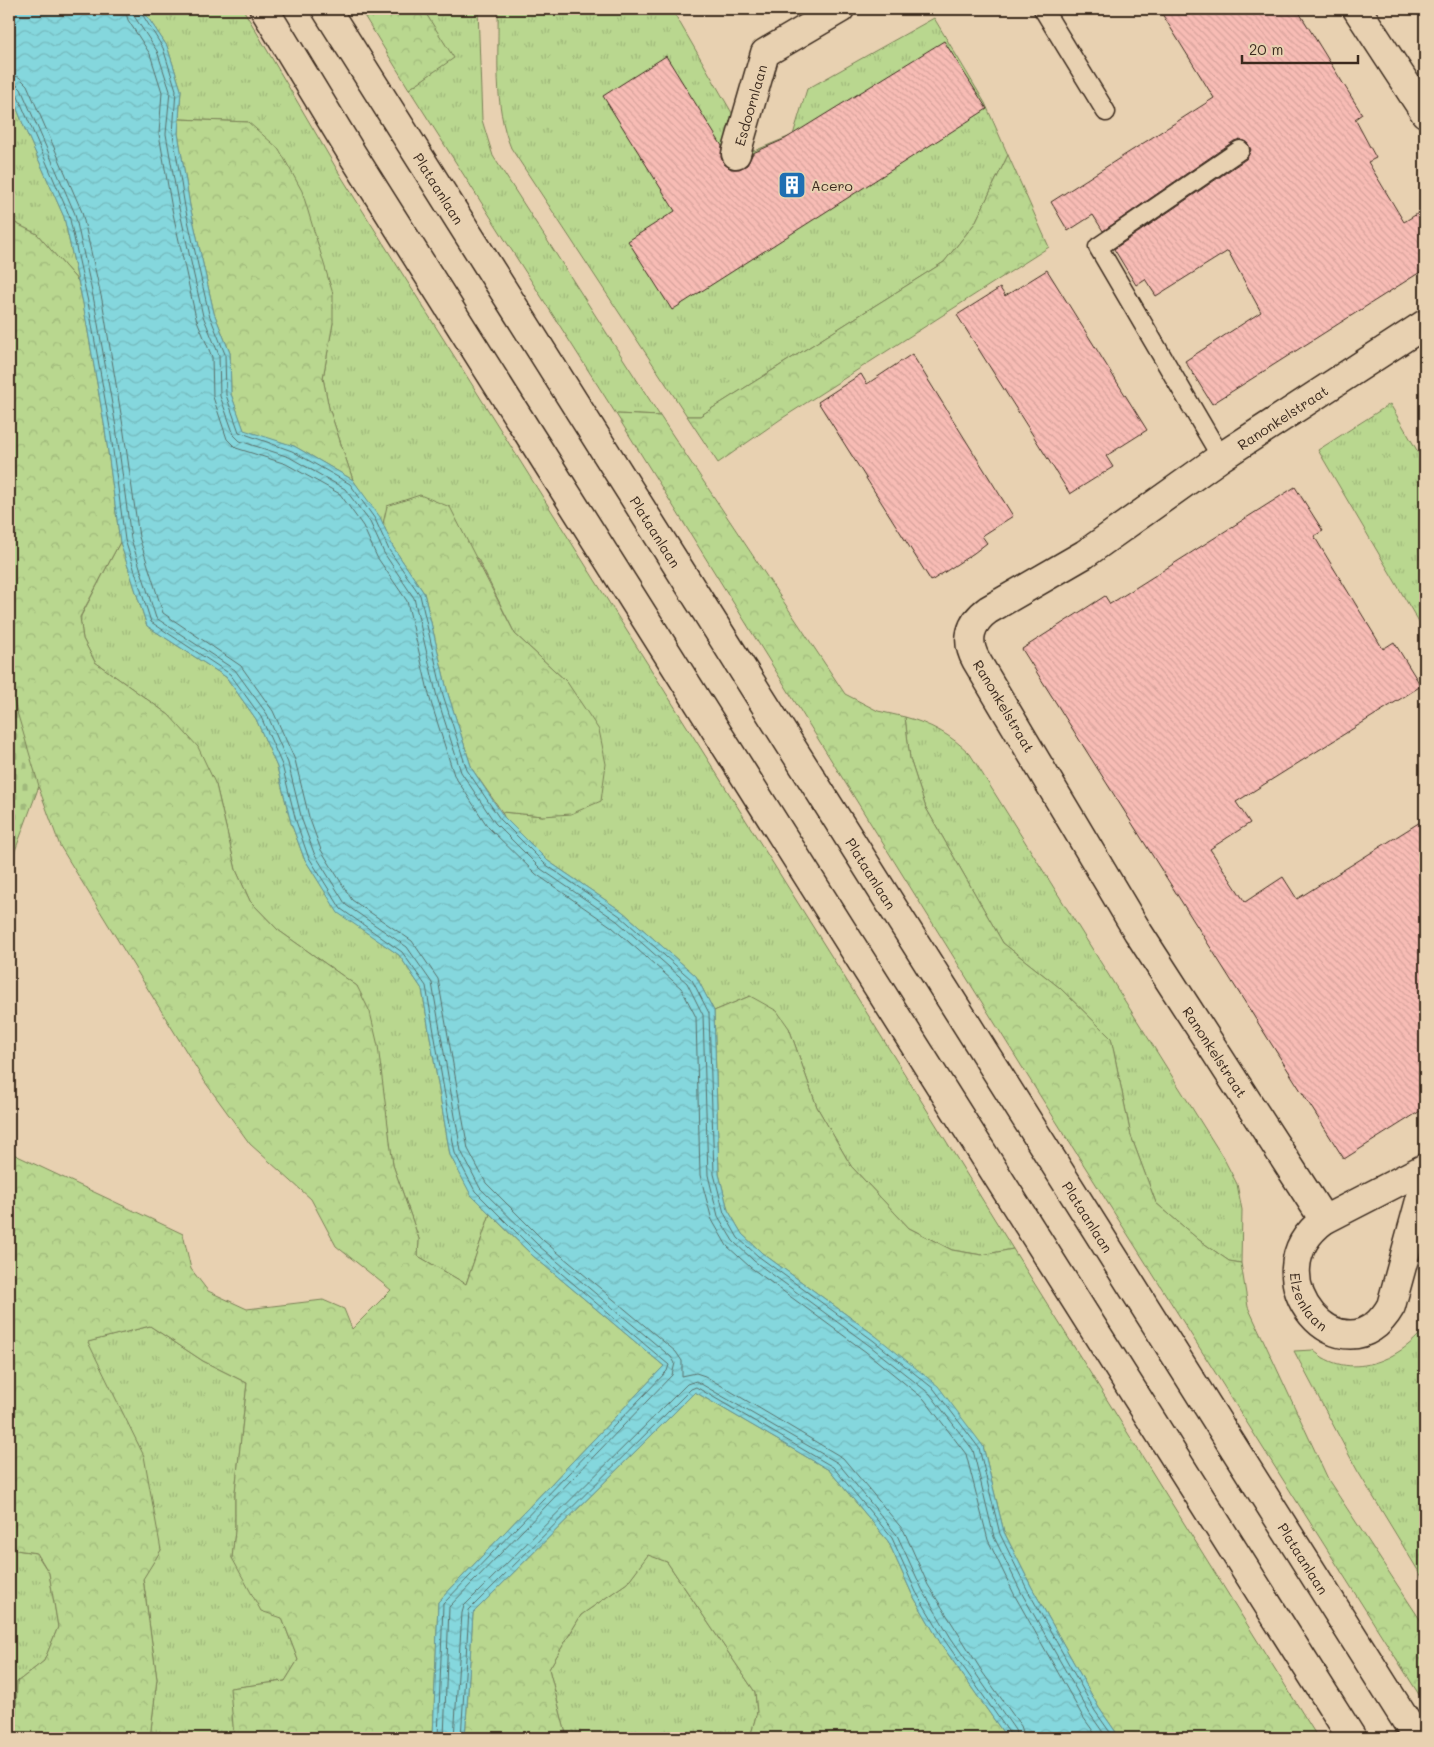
<svg xmlns="http://www.w3.org/2000/svg" width="1434" height="1747" viewBox="0 0 1434 1747" font-family="Mali,sans-serif">
<defs>
<pattern id="grass-tufts" width="24" height="20" patternUnits="userSpaceOnUse" patternTransform="scale(1.25)"><rect width="24" height="20" fill="#b9d78f"/><path d="M3 7l-1-3M5 7V3M7 7l1-3M15 17l-1-3M17 17v-4M19 17l1-3" fill="none" stroke="#a0b97b"/></pattern>
<pattern id="forest-crowns" width="20" height="18" patternUnits="userSpaceOnUse" patternTransform="scale(1.25)"><rect width="20" height="18" fill="#b9d78f"/><path d="M2 6a3 3 0 1 1 6 0M12 15a3 3 0 1 1 6 0" fill="none" stroke="#a0b97b"/></pattern>
<pattern id="cemetery-stones" width="16" height="16" patternUnits="userSpaceOnUse" patternTransform="scale(1.25)"><rect width="16" height="16" fill="#b9d78f"/><path d="M2 7V4a2 2 0 0 1 4 0v3zM10 15v-3a2 2 0 0 1 4 0v3z" fill="#a0b97b"/></pattern>
<pattern id="water-waves" width="16" height="10" patternUnits="userSpaceOnUse" patternTransform="scale(1.25)"><rect width="16" height="10" fill="#85d7dd"/><path d="M0 5q4-4 8 0t8 0" fill="none" stroke="#74b9bd"/></pattern>
<pattern id="building-back-hatch" width="6" height="6" patternUnits="userSpaceOnUse" patternTransform="scale(1.25)"><rect width="6" height="6" fill="#f8bcb5"/><path d="M-1 5l2 2M0 0l6 6M5-1l2 2" fill="none" stroke="#d6a29b"/></pattern>
</defs>
<rect width="100%" height="100%" fill="#e8d1b1"/>
<filter id="ink" filterUnits="userSpaceOnUse"><feTurbulence type="fractalNoise" baseFrequency=".02" numOctaves="2"/><feDisplacementMap in="SourceGraphic" scale="10" xChannelSelector="R" yChannelSelector="G"/><feConvolveMatrix kernelMatrix="1 2 1 2 8 2 1 2 1" color-interpolation-filters="sRGB"/></filter>
<g filter="url(#ink)">
<path fill="url(#grass-tufts)" stroke="#7a8056" d="M 142,9 L 243,9 L 339,173 L 852,989 L 1013,1249 L 982,1255 L 952,1250 L 909,1228 L 851,1166 L 817,1107 L 789,1028 L 750,996 L 714,1011 L 696,976 L 623,912 L 548,861 L 504,817 L 502,812 L 543,816 L 567,682 L 515,634 L 478,559 L 388,506 L 383,524 L 353,480 L 329,408 L 323,378 L 333,323 L 248,122 L 179,119 L 181,90 L 167,46 Z
M 423,9 L 478,9 L 482,120 L 493,156 L 660,416 L 616,414 L 409,89 L 453,58 Z
M 498,9 L 676,9 L 673,11 L 754,151 L 793,135 L 807,89 L 934,18 L 985,103 L 1008,155 L 975,223 L 944,262 L 700,416 L 687,416 L 511,148 C 493,105 499,55 498,9 Z
M 9,88 L 25,129 L 64,217 L 78,281 L 37,234 L 9,220 Z
M 1390,404 L 1425,464 L 1424,631 L 1318,450 Z
M 120,542 L 147,626 L 226,677 L 256,719 L 277,767 L 291,823 L 304,858 L 338,912 L 399,955 L 422,989 L 450,1155 L 471,1194 L 490,1214 L 466,1284 L 418,1256 L 419,1239 L 393,1165 L 386,1114 L 357,986 L 278,930 L 250,901 L 236,870 L 216,785 L 169,715 L 95,662 L 83,639 L 80,618 Z
M 905,717 C 931,724 951,735 970,754 L 1224,1159 L 1237,1184 L 1242,1210 L 1241,1263 L 1229,1261 L 1199,1240 L 1156,1203 L 1131,1136 L 1111,1038 L 1060,988 L 1003,943 L 926,808 L 910,759 Z
M 150,1326 L 203,1361 L 247,1383 L 235,1492 L 235,1531 L 232,1558 L 282,1618 L 298,1660 L 285,1681 L 231,1688 L 234,1738 L 150,1738 L 157,1679 L 143,1578 L 161,1550 L 87,1342 Z
M 1425,1328 L 1425,1582 L 1357,1470 L 1294,1351 L 1313,1350 C 1348,1382 1399,1361 1425,1328 Z
M 9,1549 L 36,1553 L 49,1573 L 58,1627 L 44,1661 L 17,1682 L 15,1738 L 9,1738 Z
M 648,1554 L 667,1562 L 755,1692 L 757,1712 L 750,1738 L 567,1738 L 549,1669 L 581,1615 L 627,1583 Z"/>
<path fill="url(#forest-crowns)" stroke="#7a8056" d="M 360,9 L 423,9 L 454,58 L 409,89 Z
M 179,119 L 248,122 L 279,149 L 302,191 L 333,294 L 333,323 L 323,378 L 329,408 L 353,480 L 294,446 L 244,431 L 231,394 L 230,353 L 214,313 L 190,206 L 178,133 Z
M 1008,155 L 1049,247 L 781,419 L 718,463 L 687,416 L 700,416 L 944,262 L 975,223 Z
M 9,220 L 37,234 L 78,281 L 83,303 L 105,429 L 120,542 L 80,617 L 83,639 L 95,662 L 169,715 L 198,747 L 216,785 L 236,870 L 250,901 L 278,930 L 357,986 L 370,1012 L 378,1046 L 393,1165 L 419,1239 L 418,1256 L 466,1284 L 490,1214 L 532,1255 L 664,1366 L 438,1602 L 433,1738 L 234,1738 L 230,1688 L 285,1681 L 298,1660 L 282,1618 L 261,1611 L 232,1558 L 235,1531 L 235,1492 L 247,1383 L 203,1361 L 150,1326 L 88,1342 L 144,1456 L 161,1550 L 143,1579 L 157,1679 L 150,1738 L 15,1738 L 17,1682 L 44,1661 L 58,1627 L 49,1573 L 37,1553 L 9,1549 L 9,1152 L 183,1234 L 191,1269 L 208,1291 L 247,1309 L 323,1300 L 344,1309 L 352,1329 L 391,1290 L 336,1246 L 311,1199 L 250,1144 L 205,1082 L 60,846 L 33,772 L 9,685 Z
M 616,414 L 660,416 L 845,694 L 878,711 L 905,717 L 910,759 L 926,808 L 1003,943 L 1060,988 L 1111,1038 L 1131,1136 L 1156,1203 L 1199,1240 L 1229,1261 L 1241,1263 L 1248,1307 L 1329,1481 L 1425,1627 L 1425,1704 L 1037,1091 Z
M 420,495 L 450,507 L 515,634 L 567,682 L 599,730 L 606,764 L 601,801 L 571,814 L 543,816 L 502,812 L 472,769 L 448,694 L 424,593 L 393,547 L 383,524 L 387,506 Z
M 750,996 L 777,1011 L 789,1028 L 817,1107 L 851,1166 L 909,1228 L 952,1250 L 982,1255 L 1013,1249 L 1318,1738 L 1120,1738 L 1099,1708 L 1031,1586 L 1004,1532 L 983,1446 L 877,1337 L 762,1253 L 742,1234 L 728,1210 L 719,1174 L 714,1011 Z
M 695,1392 L 829,1470 L 888,1541 L 912,1594 L 941,1644 L 1007,1738 L 750,1738 L 757,1712 L 755,1692 L 667,1562 L 648,1555 L 627,1583 L 581,1615 L 549,1669 L 567,1738 L 465,1738 L 473,1613 Z"/>
<path fill="url(#cemetery-stones)" stroke="#7a8056" d="M 9,685 L 39,786 L 9,867 Z"/>
<path fill="url(#water-waves)" stroke="#679291" d="M 9,9 L 142,9 L 167,46 L 181,90 L 178,133 L 190,206 L 214,313 L 230,353 L 231,394 L 244,430 L 294,446 L 353,480 L 380,517 L 393,547 L 424,593 L 448,694 L 472,769 L 504,817 L 548,861 L 623,912 L 696,976 L 714,1011 L 719,1174 L 728,1210 L 742,1234 L 762,1253 L 877,1337 L 938,1386 L 983,1446 L 1004,1532 L 1031,1586 L 1099,1708 L 1120,1738 L 1007,1738 L 941,1644 L 912,1594 L 888,1541 L 829,1470 L 695,1392 L 473,1613 L 465,1738 L 433,1738 L 438,1602 L 664,1366 L 532,1255 L 471,1195 L 450,1155 L 422,989 L 399,955 L 338,913 L 304,858 L 291,823 L 277,767 L 256,719 L 226,677 L 147,626 L 120,542 L 105,429 L 83,303 L 64,217 L 25,129 L 9,88 Z"/>
<g fill="none" stroke-linecap="round" stroke-linejoin="round">
<path stroke="#596f6a" stroke-width="1" d="M 125,9 L 128,20 L 150,54 L 162,92 L 159,134 L 172,209 L 196,318 L 212,357 L 213,397 L 227,439 L 236,448 L 286,464 L 340,494 L 363,526 L 377,557 L 407,601 L 430,699 L 454,775 L 488,827 L 536,874 L 612,927 L 681,988 L 696,1017 L 700,1175 L 712,1220 L 727,1246 L 750,1267 L 866,1352 L 924,1399 L 966,1454 L 988,1540 L 1015,1596 L 1083,1717 L 1098,1738
M 132,9 L 134,16 L 157,51 L 170,91 L 166,134 L 179,208 L 203,316 L 219,355 L 220,396 L 234,435 L 240,441 L 289,457 L 345,489 L 370,522 L 384,553 L 414,598 L 437,697 L 461,772 L 495,823 L 541,869 L 617,921 L 687,983 L 703,1015 L 708,1175 L 718,1216 L 733,1241 L 754,1261 L 870,1346 L 930,1394 L 973,1450 L 994,1537 L 1021,1592 L 1090,1714 L 1107,1738
M 139,9 L 163,48 L 176,90 L 173,134 L 185,207 L 209,314 L 225,354 L 226,395 L 239,432 L 292,451 L 350,484 L 375,519 L 389,550 L 420,595 L 443,695 L 467,770 L 500,819 L 545,864 L 620,916 L 692,980 L 709,1013 L 714,1174 L 724,1213 L 738,1238 L 758,1256 L 874,1341 L 934,1389 L 979,1448 L 1000,1534 L 1027,1589 L 1095,1711 L 1114,1738
M 9,75 L 19,77 L 27,85 L 82,212 L 102,300 L 123,426 L 139,537 L 163,613 L 241,666 L 273,711 L 295,760 L 309,817 L 321,850 L 352,900 L 412,941 L 438,979 L 468,1149 L 486,1183 L 544,1241 L 676,1352 L 682,1361 L 682,1376 L 696,1373 L 705,1376 L 843,1458 L 904,1531 L 928,1585 L 983,1673 L 1021,1726 L 1025,1738
M 9,83 L 16,84 L 21,89 L 75,214 L 94,301 L 116,427 L 131,539 L 156,618 L 235,670 L 267,714 L 288,763 L 302,820 L 314,853 L 346,905 L 407,947 L 432,983 L 461,1151 L 480,1188 L 539,1246 L 671,1357 L 675,1363 L 672,1375 L 449,1607 L 444,1738
M 9,89 L 16,92 L 69,215 L 88,302 L 110,428 L 125,540 L 151,622 L 230,674 L 261,717 L 282,765 L 296,821 L 308,856 L 341,909 L 402,952 L 426,986 L 455,1153 L 475,1191 L 535,1251 L 669,1365 L 667,1371 L 443,1604 L 438,1738
M 454,1738 L 462,1613 L 464,1606 L 687,1384 L 696,1381 L 838,1463 L 897,1535 L 922,1589 L 951,1638 L 1015,1730 L 1017,1738
M 461,1738 L 469,1610 L 691,1389 L 696,1387 L 833,1467 L 892,1538 L 916,1592 L 945,1641 L 1010,1734 L 1011,1738"/>
</g>
<path fill="url(#building-back-hatch)" stroke="#3b2a1e" d="M 1159,9 L 1297,9 L 1362,114 L 1355,119 L 1376,158 L 1368,162 L 1404,222 L 1425,209 L 1425,269 L 1212,404 L 1185,361 L 1261,312 L 1228,251 L 1156,296 L 1145,279 L 1136,285 L 1114,249 L 1246,159 L 1251,150 L 1248,144 L 1240,139 L 1234,141 L 1103,231 L 1093,215 L 1068,231 L 1051,202 L 1214,98 Z
M 944,41 L 987,109 L 672,310 L 628,241 L 675,211 L 603,96 L 666,56 L 722,146 L 721,157 L 724,164 L 731,169 L 739,169 L 747,165 L 753,153 L 785,139 Z
M 1047,270 L 1147,430 L 1106,456 L 1113,467 L 1070,494 L 957,315 L 1000,288 L 1005,296 Z
M 912,354 L 1013,516 L 982,536 L 987,543 L 974,553 L 931,581 L 818,402 L 861,374 L 867,384 Z
M 1295,487 L 1323,531 L 1314,536 L 1383,649 L 1394,642 L 1421,686 L 1236,802 L 1250,823 L 1210,849 L 1245,902 L 1283,877 L 1297,899 L 1425,819 L 1425,1108 L 1344,1159 L 1022,649 L 1105,596 L 1110,604 Z"/>
<g fill="none" stroke-linecap="round" stroke-linejoin="round">
<defs>
<path id="service" d="M 1043,9 L 1106,112
M 1221,457 L 1098,247 L 1240,150"/>
<g id="minor">
<path d="M 1357,9 L 1425,113"/>
<path id="s1" d="M 736,154 L 765,53 L 840,9"/>
<path id="s2" d="M 1425,1168 L 1324,1220 C 1248,1276 1345,1387 1391,1306 L 1425,1182"/>
<path id="s3" d="M 1324,1220 L 1138,932 L 976,660 C 965,640 970,623 988,610 L 1085,554 L 1221,457 L 1425,324"/>
</g>
<g id="trunk">
<path d="M 264,9 L 352,154 L 1352,1738"/>
<path id="s4" d="M 326,9 L 1417,1738"/>
</g>
</defs>
<use href="#service" stroke="#3b2a1e" stroke-width="21"/>
<use href="#minor" stroke="#3b2a1e" stroke-width="31"/>
<use href="#trunk" stroke="#3b2a1e" stroke-width="31"/>
<use href="#service" stroke="#e8d1b1" stroke-width="18"/>
<use href="#minor" stroke="#e8d1b1" stroke-width="28"/>
<use href="#trunk" stroke="#e8d1b1" stroke-width="28"/>
</g>
</g>
<defs>
<symbol id="building-square" viewBox="-11 -11 22 22"><rect x="-9" y="-9" width="18" height="18" rx="4" fill="#1f6fb2" stroke="#e8d1b1"/><path d="M-4-6H4V6H1V3H-1V6H-4ZM-2.5-4.3h1.7v1.8h-1.7ZM.8-4.3h1.7v1.8H.8ZM-2.5-1h1.7V.8h-1.7ZM.8-1h1.7V.8H.8Z" fill="#fff"/></symbol>
</defs>
<g fill-rule="evenodd">
<use href="#building-square" x="776" y="169" width="32" height="32"/>
</g>
<g text-anchor="middle" dominant-baseline="central" stroke-width="4" stroke-linejoin="round" paint-order="stroke">
<g font-size="14" fill="#3b2a1e" stroke="#e8d1b1">
<text stroke="none"><textPath href="#s1" startOffset="51">Esdoornlaan</textPath></text>
<text stroke="none"><textPath href="#s4" startOffset="212">Plataanlaan</textPath></text>
<text stroke="none"><textPath href="#s3" startOffset="1069">Ranonkelstraat</textPath></text>
<text stroke="none"><textPath href="#s4" startOffset="618">Plataanlaan</textPath></text>
<text transform="translate(1004 706) rotate(59)">Ranonkelstraat</text>
<text stroke="none"><textPath href="#s4" startOffset="1022">Plataanlaan</textPath></text>
<text transform="translate(1215 1052) rotate(57)">Ranonkelstraat</text>
<text stroke="none"><textPath href="#s4" startOffset="1428">Plataanlaan</textPath></text>
<text stroke="none"><textPath href="#s2" startOffset="208">Elzenlaan</textPath></text>
<text stroke="none"><textPath href="#s4" startOffset="1832">Plataanlaan</textPath></text>
</g>
<g font-size="14" fill="#3b2a1e" stroke="#e8d1b1" text-anchor="start">
<text x="811" y="185">Acero</text>
</g>
</g>
<rect width="1434" height="1747" fill="none" stroke="#e8d1b1" stroke-width="30"/>
<rect x="15" y="15" width="1404" height="1717" fill="none" stroke="#3b2a1e" stroke-width="2" filter="url(#ink)"/>
<path d="M1242 55v8h116v-8" fill="none" stroke="#3b2a1e" stroke-width="2.5"/>
<text x="1249" y="55" font-size="15" fill="#3b2a1e" stroke="#e8d1b1" stroke-width="4" paint-order="stroke">20 m</text>
</svg>
